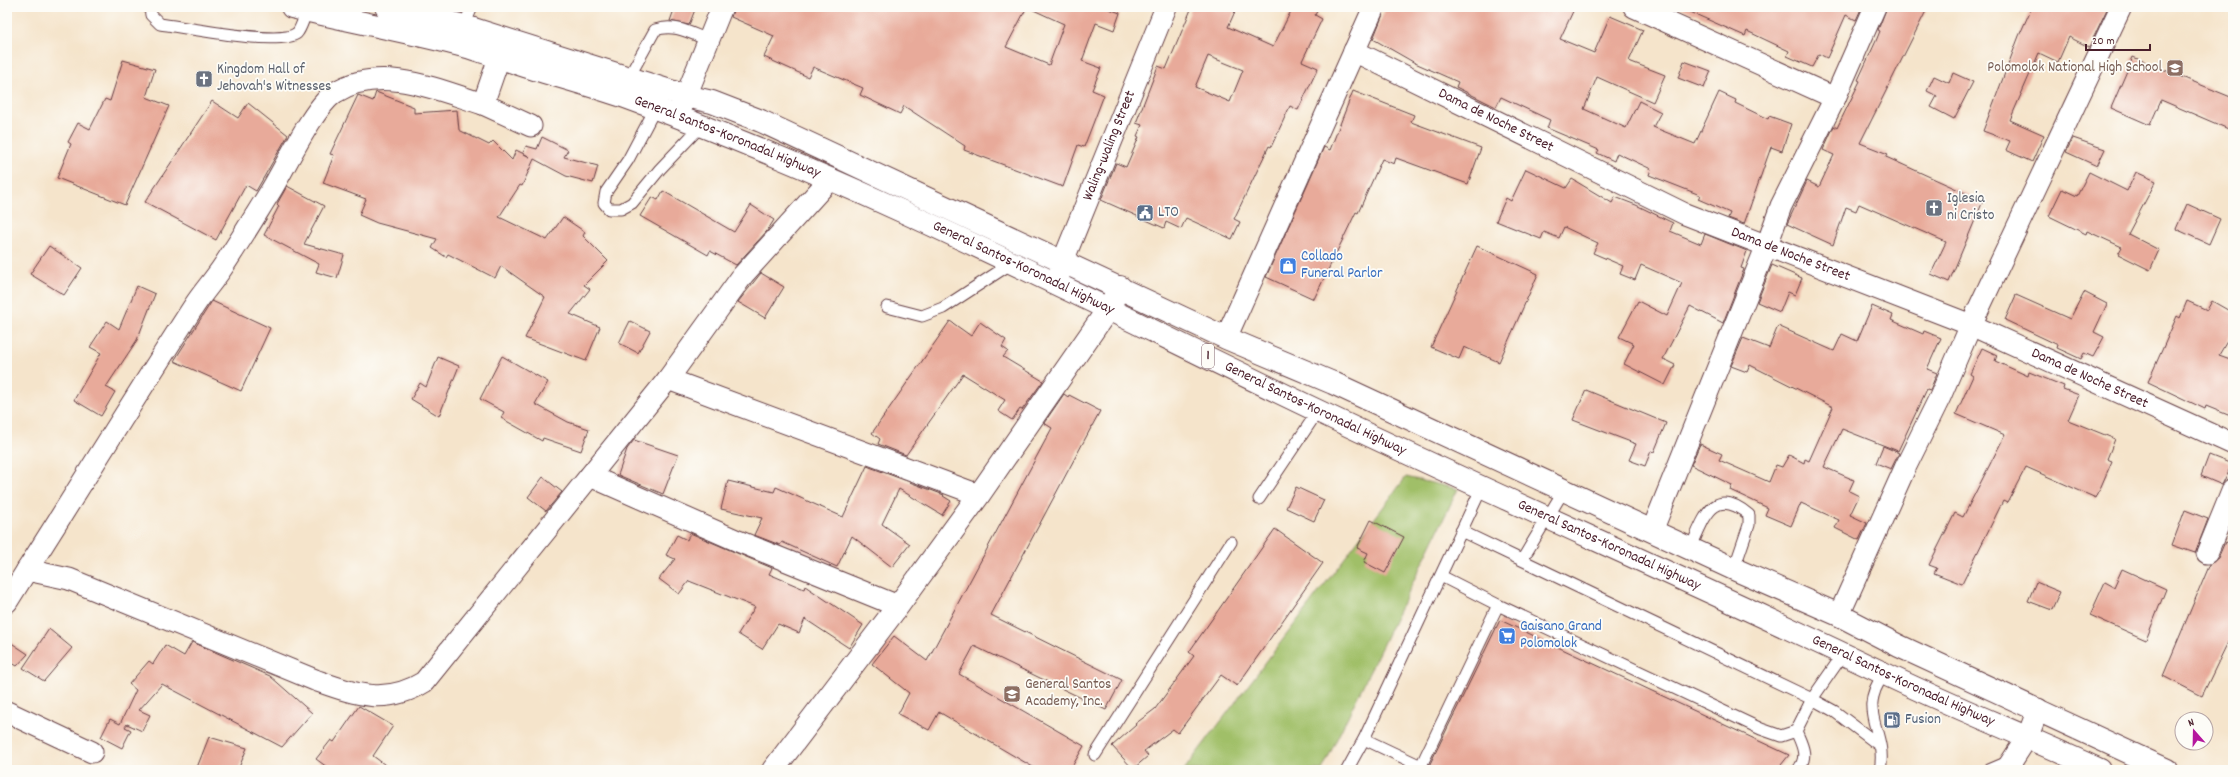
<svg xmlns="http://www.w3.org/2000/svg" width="2240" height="777" viewBox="0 0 2240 777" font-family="Dekko,sans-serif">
<rect width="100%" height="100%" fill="#fdfcf7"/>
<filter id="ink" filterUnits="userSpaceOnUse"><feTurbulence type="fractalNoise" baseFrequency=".025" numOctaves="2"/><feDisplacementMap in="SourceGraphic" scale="8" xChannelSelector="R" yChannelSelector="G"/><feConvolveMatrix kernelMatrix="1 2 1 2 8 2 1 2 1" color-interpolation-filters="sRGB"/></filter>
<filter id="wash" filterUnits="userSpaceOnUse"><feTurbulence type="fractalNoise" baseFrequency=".012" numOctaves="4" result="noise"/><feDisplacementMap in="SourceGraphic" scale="16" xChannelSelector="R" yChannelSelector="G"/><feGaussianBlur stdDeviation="0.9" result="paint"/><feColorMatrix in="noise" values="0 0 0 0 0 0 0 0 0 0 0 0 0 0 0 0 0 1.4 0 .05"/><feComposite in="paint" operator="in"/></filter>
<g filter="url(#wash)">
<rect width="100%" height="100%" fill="#f5e4cb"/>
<path fill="#a0bf67" stroke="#756f49" d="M 1406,477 L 1458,489 L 1322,770 L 1184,770 Z"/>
<g id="blocks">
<path fill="#e8aa9a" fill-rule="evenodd" d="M 675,7 L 696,7 L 689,25 L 670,21 Z
M 734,7 L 1104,7 L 1120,13 L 1114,30 L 1096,23 L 1082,61 L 1101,68 L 1092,90 L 1104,95 L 1084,147 L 1078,145 L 1063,187 L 964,150 L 965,146 L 904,106 L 900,114 L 860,95 L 863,88 L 813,67 L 808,77 L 764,57 L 774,36 L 731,17 ZM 1027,7 L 1064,24 L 1049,65 L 1006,47 Z
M 1192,7 L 1237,7 L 1228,27 L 1273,47 L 1293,7 L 1319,7 L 1315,15 L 1322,19 L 1302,61 L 1318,68 L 1298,110 L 1290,106 L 1271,147 L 1269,146 L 1234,219 L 1240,222 L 1232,239 L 1186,218 L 1181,229 L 1166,222 L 1164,228 L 1101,200 L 1116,163 L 1126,167 L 1139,137 L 1137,136 L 1142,125 L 1136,123 L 1158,66 L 1166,69 ZM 1208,56 L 1243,70 L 1230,102 L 1195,87 Z
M 1386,7 L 1575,7 L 1560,39 L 1594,53 L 1610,16 L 1643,30 L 1629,61 L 1665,75 L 1653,102 L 1597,77 L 1584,109 L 1626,128 L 1639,101 L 1661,112 L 1653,127 L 1695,144 L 1719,92 L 1736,100 L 1735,103 L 1768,119 L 1769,116 L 1791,124 L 1782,151 L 1771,147 L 1744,224 L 1728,218 L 1730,213 L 1698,199 L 1700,195 L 1649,175 L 1651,169 L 1617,153 L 1614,161 L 1597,153 L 1599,150 L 1547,128 L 1550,120 L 1501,97 L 1496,107 L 1456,87 L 1458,82 L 1415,63 L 1373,39 Z
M 1679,7 L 1862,7 L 1856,20 L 1846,15 L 1827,58 L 1819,54 L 1812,67 L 1787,56 L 1789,51 L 1747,31 L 1745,36 Z
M 1887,7 L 1928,7 L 1860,143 L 1888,154 L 1886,157 L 1983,201 L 1949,282 L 1931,274 L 1946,242 L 1859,204 L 1856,211 L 1846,207 L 1833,245 L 1787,224 L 1807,181 L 1819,187 L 1834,155 L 1823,150 L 1834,126 L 1837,128 L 1860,81 L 1858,80 L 1876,41 L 1880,31 L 1878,30 Z
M 2032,7 L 2108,7 L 2089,47 L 2069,37 L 2058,62 L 2039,53 L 2010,120 L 2044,135 L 2032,162 L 2006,150 L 2010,141 L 1983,131 L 2019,36 Z
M 2133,57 L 2233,98 L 2233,131 L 2161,100 L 2150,125 L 2111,108 Z
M 123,60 L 155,69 L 146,97 L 169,106 L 125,205 L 57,178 L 71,144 L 68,142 L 78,123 L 90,129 L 105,99 L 110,101 Z
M 1684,61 L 1711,71 L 1704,88 L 1678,78 Z
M 1953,73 L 1973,82 L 1954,119 L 1931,107 L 1937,96 L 1927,91 L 1934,76 L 1949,83 Z
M 1353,91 L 1414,115 L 1411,122 L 1481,148 L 1468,184 L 1396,158 L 1394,164 L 1382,159 L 1358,213 L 1356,212 L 1314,299 L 1266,277 L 1324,147 L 1330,150 Z
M 376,92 L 414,107 L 414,113 L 457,110 L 459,130 L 489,145 L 493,141 L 512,160 L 516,150 L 530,157 L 523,153 L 526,146 L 537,149 L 542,137 L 568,150 L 564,157 L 598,166 L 593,183 L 566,176 L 534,159 L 522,186 L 520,185 L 499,217 L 547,240 L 563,217 L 585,232 L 583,236 L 608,261 L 584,285 L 590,289 L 570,314 L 600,327 L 586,361 L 525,338 L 545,297 L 501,266 L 495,278 L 448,254 L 446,257 L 432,248 L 437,239 L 377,223 L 359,215 L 366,199 L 323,183 L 334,155 L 330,154 L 358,95 L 373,101 Z
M 212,101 L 238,118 L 248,103 L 288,135 L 256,191 L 246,185 L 216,240 L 145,202 Z
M 2073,138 L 2105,149 L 2097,166 L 2066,152 Z
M 1526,169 L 1566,188 L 1572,179 L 1612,203 L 1615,197 L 1636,205 L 1673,223 L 1670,231 L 1701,244 L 1705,234 L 1747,251 L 1741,268 L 1744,269 L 1723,323 L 1690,306 L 1663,359 L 1675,365 L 1665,385 L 1624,364 L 1634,344 L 1619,337 L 1638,301 L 1667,316 L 1682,283 L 1641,265 L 1635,280 L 1620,274 L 1623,266 L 1593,253 L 1598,243 L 1564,227 L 1559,238 L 1544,232 L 1541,239 L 1496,221 L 1506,198 L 1511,201 Z
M 2089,172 L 2127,191 L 2136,172 L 2156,181 L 2128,234 L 2159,250 L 2150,270 L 2118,254 L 2122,247 L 2087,231 L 2086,234 L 2049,216 L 2062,189 L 2077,196 Z
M 287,186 L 324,206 L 304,244 L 344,255 L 337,278 L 316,272 L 319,264 L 264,235 L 279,206 L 277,204 Z
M 663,191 L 734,232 L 751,205 L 774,220 L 767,231 L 736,265 L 710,251 L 708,255 L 640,216 L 652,197 L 658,200 Z
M 2187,204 L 2220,219 L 2209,244 L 2176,229 Z
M 49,246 L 82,268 L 64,295 L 30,274 Z
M 1477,246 L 1538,274 L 1499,362 L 1464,347 L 1459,359 L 1431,347 Z
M 1772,265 L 1802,278 L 1795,295 L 1788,292 L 1780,312 L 1757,302 Z
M 761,273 L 784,287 L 765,318 L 738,302 Z
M 137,286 L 155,294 L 137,340 L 106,387 L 115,392 L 101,416 L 74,400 L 101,353 L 90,347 L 107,321 L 119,329 Z
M 2084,292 L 2107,304 L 2094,332 L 2104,337 L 2093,357 L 2084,353 L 2081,359 L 2057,348 L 2058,345 L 2005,320 L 2016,295 L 2070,319 Z
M 212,301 L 270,328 L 241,391 L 174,361 Z
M 2187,301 L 2207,310 L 2212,301 L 2233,313 L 2233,331 L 2219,355 L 2233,360 L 2233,417 L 2206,406 L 2205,409 L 2148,382 L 2177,316 L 2180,318 Z
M 1872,306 L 1893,315 L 1891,320 L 1923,334 L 1924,331 L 1941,338 L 1927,369 L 1937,373 L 1930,390 L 1927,389 L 1898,451 L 1842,429 L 1824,467 L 1854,480 L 1849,491 L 1859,496 L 1850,515 L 1867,523 L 1859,540 L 1835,528 L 1839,520 L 1801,503 L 1791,526 L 1765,515 L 1768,508 L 1730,490 L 1732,485 L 1691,465 L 1700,444 L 1722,454 L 1719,460 L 1769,482 L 1776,465 L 1782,467 L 1789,455 L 1804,463 L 1805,459 L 1809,461 L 1833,407 L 1750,365 L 1747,372 L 1731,366 L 1743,338 L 1769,348 L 1778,326 L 1834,351 L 1842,334 L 1857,341 Z
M 630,321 L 650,331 L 638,353 L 619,343 Z
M 950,321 L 971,336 L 980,322 L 1006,340 L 1002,347 L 1008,351 L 1003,357 L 1043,381 L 1022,410 L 1020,409 L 1012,420 L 998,411 L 1005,400 L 963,374 L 906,455 L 878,444 L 880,439 L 872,433 Z
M 1982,348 L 1997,355 L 1995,361 L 2028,376 L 2029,372 L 2064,386 L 2063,389 L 2079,395 L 2068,420 L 2115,439 L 2107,459 L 2112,461 L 2096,498 L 2026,467 L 2007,503 L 2003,501 L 1962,584 L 1934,573 L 1937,568 L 1929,565 L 1955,513 L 1963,517 L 2005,435 L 1956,414 L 1973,376 L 1970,374 Z
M 502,356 L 548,382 L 535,404 L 568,422 L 589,429 L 581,451 L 543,438 L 542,441 L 501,418 L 504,412 L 480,399 Z
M 438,357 L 459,366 L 439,416 L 411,399 L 420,383 L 426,387 Z
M 1586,390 L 1666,423 L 1654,452 L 1651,451 L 1645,466 L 1629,460 L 1636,444 L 1573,420 Z
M 1064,394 L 1068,397 L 1069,395 L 1100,411 L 991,615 L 1122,680 L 1106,710 L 974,646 L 959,674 L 1084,746 L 1070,770 L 1038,770 L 939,712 L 929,730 L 898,714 L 909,693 L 872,664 L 894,636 L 927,661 L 1052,428 L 1044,423 Z
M 634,440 L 678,455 L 663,494 L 618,475 L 627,449 Z
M 1883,446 L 1899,453 L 1891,469 L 1876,463 Z
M 2209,455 L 2232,464 L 2222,485 L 2201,476 Z
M 867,466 L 944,495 L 943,496 L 951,501 L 942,515 L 899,489 L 882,524 L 910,544 L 892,567 L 852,536 L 837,567 L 782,542 L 780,545 L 754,535 L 762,518 L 721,509 L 728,481 L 774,492 L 776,487 L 843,517 Z
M 543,477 L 562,492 L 546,511 L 528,497 Z
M 1296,487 L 1324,500 L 1314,521 L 1286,508 Z
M 2185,510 L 2208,519 L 2195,553 L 2172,545 Z
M 1371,520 L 1404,537 L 1385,573 L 1364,562 L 1368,553 L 1357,548 Z
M 1275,529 L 1323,563 L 1237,686 L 1221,675 L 1178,733 L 1173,729 L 1144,751 L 1148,756 L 1133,769 L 1112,746 L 1136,725 L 1135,724 L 1155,709 L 1194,656 L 1189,652 Z
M 690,533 L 772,568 L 769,574 L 804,589 L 805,586 L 863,625 L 849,648 L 805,619 L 799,633 L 778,624 L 762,649 L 738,634 L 755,607 L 689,581 L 679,594 L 659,579 L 675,559 L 666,555 L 677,535 L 687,540 Z
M 2225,542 L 2233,545 L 2233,645 L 2228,642 L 2202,696 L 2163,676 L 2210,564 L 2218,558 Z
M 2122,569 L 2166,589 L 2146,640 L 2090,615 L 2105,582 L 2114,587 Z
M 2036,582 L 2060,592 L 2052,610 L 2028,601 Z
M 1500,620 L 1789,755 L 1777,770 L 1427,770 Z
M 49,629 L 72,648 L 44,681 L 23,668 Z
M 7,640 L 28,654 L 17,666 L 7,660 Z
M 192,642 L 270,676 L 312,713 L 282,747 L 162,684 L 139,710 L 150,715 L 142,731 L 127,724 L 125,727 L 131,730 L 122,748 L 101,737 L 110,719 L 120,724 L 136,690 L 129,684 L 149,661 L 153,664 L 165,645 L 184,656 Z
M 359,706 L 393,726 L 373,756 L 392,770 L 331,770 L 316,759 L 331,740 L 334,742 Z
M 209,737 L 247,748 L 238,770 L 196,770 Z"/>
</g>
</g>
<g filter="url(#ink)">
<use href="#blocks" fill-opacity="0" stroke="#643d43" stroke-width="1"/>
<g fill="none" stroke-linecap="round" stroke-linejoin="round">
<defs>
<path id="lane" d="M 150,7 L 151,15 L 160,24 C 184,27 281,47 297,33 C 301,29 304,17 307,11
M 464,26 L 472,7
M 629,77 L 655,30 C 674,23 690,33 708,40
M 655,109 L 628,160 L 606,192 L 604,203 L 609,209 L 621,209 L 632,203 L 660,169 L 702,125
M 887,307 L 922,316 L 943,308 L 1012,263
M 1259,499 L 1318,411
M 1461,531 L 1812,699 L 1844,653
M 1690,549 C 1704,520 1712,484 1749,515 L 1749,525 L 1734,569
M 1522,560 L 1564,490
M 1441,576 L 1498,605 L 1761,729 L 1781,736 L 1796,731 L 1812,699 L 1834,711 L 1879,745
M 1796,731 C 1802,745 1809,756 1798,770
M 1364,739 L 1421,766
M 1095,755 L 1231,542
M 1347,770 L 1364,739 L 1482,487
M 1419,770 L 1498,605
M 1880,770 C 1888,731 1855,713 1884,674
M 1989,770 L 2010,761"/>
<g id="street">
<path d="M 1634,7 L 1835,98"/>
<path id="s1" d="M 1354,51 L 1685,214 L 1971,325 L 2233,444"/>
<path d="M 483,104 L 531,126"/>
<path d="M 680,111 L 722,7"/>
<path d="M 830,179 L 743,275 L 668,379 L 979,495"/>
<path id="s2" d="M 1058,279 L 1063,261 L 1166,7"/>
<path d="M 1226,338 L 1374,7"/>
<path d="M 590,476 L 738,541 L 898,606"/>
<path d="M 1652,531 L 1767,245 L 1781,206 L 1835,98 L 1875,7"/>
<path d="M 2207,553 L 2233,489"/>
<path d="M 27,570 C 83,482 137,394 194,306 C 203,292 215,279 224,265 C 240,241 255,216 270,192 C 285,168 314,105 336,92 C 381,64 438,90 483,104 L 499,58"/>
<path d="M 7,602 L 27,570 L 69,579 L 315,680 C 355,694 385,706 424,682 L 668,379"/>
<path d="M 1839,615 L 1905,468 L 1940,397 L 1971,325 L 2121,7"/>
<path d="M 7,712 L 92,752"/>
<path d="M 2006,770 L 2028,736 L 2038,709"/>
</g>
<path id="secondary" d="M 773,770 L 898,606 L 979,495 L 1108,309 L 1120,287"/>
<g id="highway">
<path id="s3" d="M 292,7 C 346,20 401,30 456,44 C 478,49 500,58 522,65 C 556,76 591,85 625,97 C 864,183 1090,302 1318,411 C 1506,501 1696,583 1883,673 C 1955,708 2029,737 2100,770"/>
<path d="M 386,7 L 464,26 L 686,96 L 712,102 L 761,121 L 1226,338 L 1333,383 L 1734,569 L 1839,615 L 1899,646 L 2167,770"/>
</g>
</defs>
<use href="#lane" stroke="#643d43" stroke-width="13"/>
<use href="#street" stroke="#643d43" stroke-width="23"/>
<use href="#secondary" stroke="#643d43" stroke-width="24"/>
<use href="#highway" stroke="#643d43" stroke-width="24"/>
<use href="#lane" stroke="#fff" stroke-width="11"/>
<use href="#street" stroke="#fff" stroke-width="21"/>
<use href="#secondary" stroke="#fff" stroke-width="22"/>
<use href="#highway" stroke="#fff" stroke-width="22"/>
</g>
</g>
<defs>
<symbol id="school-square" viewBox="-11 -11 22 22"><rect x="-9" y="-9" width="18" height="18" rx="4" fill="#8d6e63" stroke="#fdfcf7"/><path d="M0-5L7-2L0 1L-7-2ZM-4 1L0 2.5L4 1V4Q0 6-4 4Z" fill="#fff"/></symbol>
<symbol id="church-square" viewBox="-11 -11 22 22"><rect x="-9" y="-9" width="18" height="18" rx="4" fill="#6b7280" stroke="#fdfcf7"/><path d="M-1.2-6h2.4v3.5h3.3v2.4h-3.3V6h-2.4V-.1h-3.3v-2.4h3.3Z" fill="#fff"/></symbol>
<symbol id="civic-square" viewBox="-11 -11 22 22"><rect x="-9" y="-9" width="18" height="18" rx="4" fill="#5c6f8a" stroke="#fdfcf7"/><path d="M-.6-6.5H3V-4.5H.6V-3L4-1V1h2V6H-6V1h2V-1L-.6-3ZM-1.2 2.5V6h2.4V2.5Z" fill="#fff"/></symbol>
<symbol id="shop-square" viewBox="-11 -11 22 22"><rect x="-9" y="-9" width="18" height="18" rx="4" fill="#3f7fe0" stroke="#fdfcf7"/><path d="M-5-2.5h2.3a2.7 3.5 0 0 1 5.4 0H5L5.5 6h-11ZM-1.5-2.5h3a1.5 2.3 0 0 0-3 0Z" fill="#fff"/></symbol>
<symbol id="supermarket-square" viewBox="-11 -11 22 22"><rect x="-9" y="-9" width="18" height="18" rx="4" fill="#3f7fe0" stroke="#fdfcf7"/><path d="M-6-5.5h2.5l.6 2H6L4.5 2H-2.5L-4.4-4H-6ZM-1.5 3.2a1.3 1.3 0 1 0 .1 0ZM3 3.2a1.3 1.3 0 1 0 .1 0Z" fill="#fff"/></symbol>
<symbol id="fuel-square" viewBox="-11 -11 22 22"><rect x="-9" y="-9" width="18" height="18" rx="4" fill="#5c6f8a" stroke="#fdfcf7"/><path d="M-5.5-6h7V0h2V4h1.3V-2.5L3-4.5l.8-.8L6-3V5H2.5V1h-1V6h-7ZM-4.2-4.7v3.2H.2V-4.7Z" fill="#fff"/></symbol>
</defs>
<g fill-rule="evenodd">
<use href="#school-square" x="2165" y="58" width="20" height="20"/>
<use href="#church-square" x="194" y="69" width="20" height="20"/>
<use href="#church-square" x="1924" y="198" width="20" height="20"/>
<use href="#civic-square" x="1135" y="203" width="20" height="20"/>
<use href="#shop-square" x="1278" y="256" width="20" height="20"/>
<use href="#supermarket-square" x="1497" y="626" width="20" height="20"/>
<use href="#school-square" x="1002" y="684" width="20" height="20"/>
<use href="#fuel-square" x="1882" y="710" width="20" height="20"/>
</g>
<g text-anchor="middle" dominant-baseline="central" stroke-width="3.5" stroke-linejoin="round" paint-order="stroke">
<rect fill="#fdfcf7" stroke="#806168" stroke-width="1" x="1202" y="344" width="12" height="24" rx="3"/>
<g font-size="14" font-weight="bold" fill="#4a1f2b">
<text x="1208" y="356">1</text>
</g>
<g font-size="15" fill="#785e54" stroke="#fdfcf7" text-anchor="end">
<text x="2162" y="68">Polomolok National High School</text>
<text x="1025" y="685" text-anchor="start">General Santos<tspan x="1025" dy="17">Academy, Inc.</tspan></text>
</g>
<g font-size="15" fill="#5b616d" stroke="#fdfcf7" text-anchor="start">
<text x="217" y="70">Kingdom Hall of<tspan x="217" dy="17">Jehovah's Witnesses</tspan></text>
<text x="1947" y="199">Iglesia<tspan x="1947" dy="17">ni Cristo</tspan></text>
</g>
<g font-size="15" fill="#4a1f2b" stroke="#fdfcf7">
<text stroke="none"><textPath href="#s1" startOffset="158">Dama de Noche Street</textPath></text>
<text stroke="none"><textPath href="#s3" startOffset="455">General Santos-Koronadal Highway</textPath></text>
<text stroke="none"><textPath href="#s2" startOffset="143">Waling-waling Street</textPath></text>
<text stroke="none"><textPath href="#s1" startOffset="482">Dama de Noche Street</textPath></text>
<text stroke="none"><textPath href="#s3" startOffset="779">General Santos-Koronadal Highway</textPath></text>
<text stroke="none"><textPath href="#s1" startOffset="806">Dama de Noche Street</textPath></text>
<text stroke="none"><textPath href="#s3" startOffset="1103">General Santos-Koronadal Highway</textPath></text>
<text stroke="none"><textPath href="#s3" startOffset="1427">General Santos-Koronadal Highway</textPath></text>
<text stroke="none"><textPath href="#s3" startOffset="1751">General Santos-Koronadal Highway</textPath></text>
</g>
<g font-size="15" fill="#4e5e75" stroke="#fdfcf7" text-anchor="start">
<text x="1158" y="213">LTO</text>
<text x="1905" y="720">Fusion</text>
</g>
<g font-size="15" fill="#366cbe" stroke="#fdfcf7" text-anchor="start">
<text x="1301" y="257">Collado<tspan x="1301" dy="17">Funeral Parlor</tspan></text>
<text x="1520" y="627">Gaisano Grand<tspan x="1520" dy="17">Polomolok</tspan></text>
</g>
</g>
<rect width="2240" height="777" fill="none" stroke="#fdfcf7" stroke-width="24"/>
<g transform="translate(2194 731) rotate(340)"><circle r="19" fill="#fdfcf7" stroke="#b5a4a5"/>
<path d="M0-3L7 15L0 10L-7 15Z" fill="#b5179e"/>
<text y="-6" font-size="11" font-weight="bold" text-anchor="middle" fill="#4a1f2b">N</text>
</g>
<path d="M2086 44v6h64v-6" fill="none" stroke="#4a1f2b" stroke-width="2"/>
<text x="2092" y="44" font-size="12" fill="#4a1f2b" stroke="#fdfcf7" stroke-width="3" paint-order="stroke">20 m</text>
</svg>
